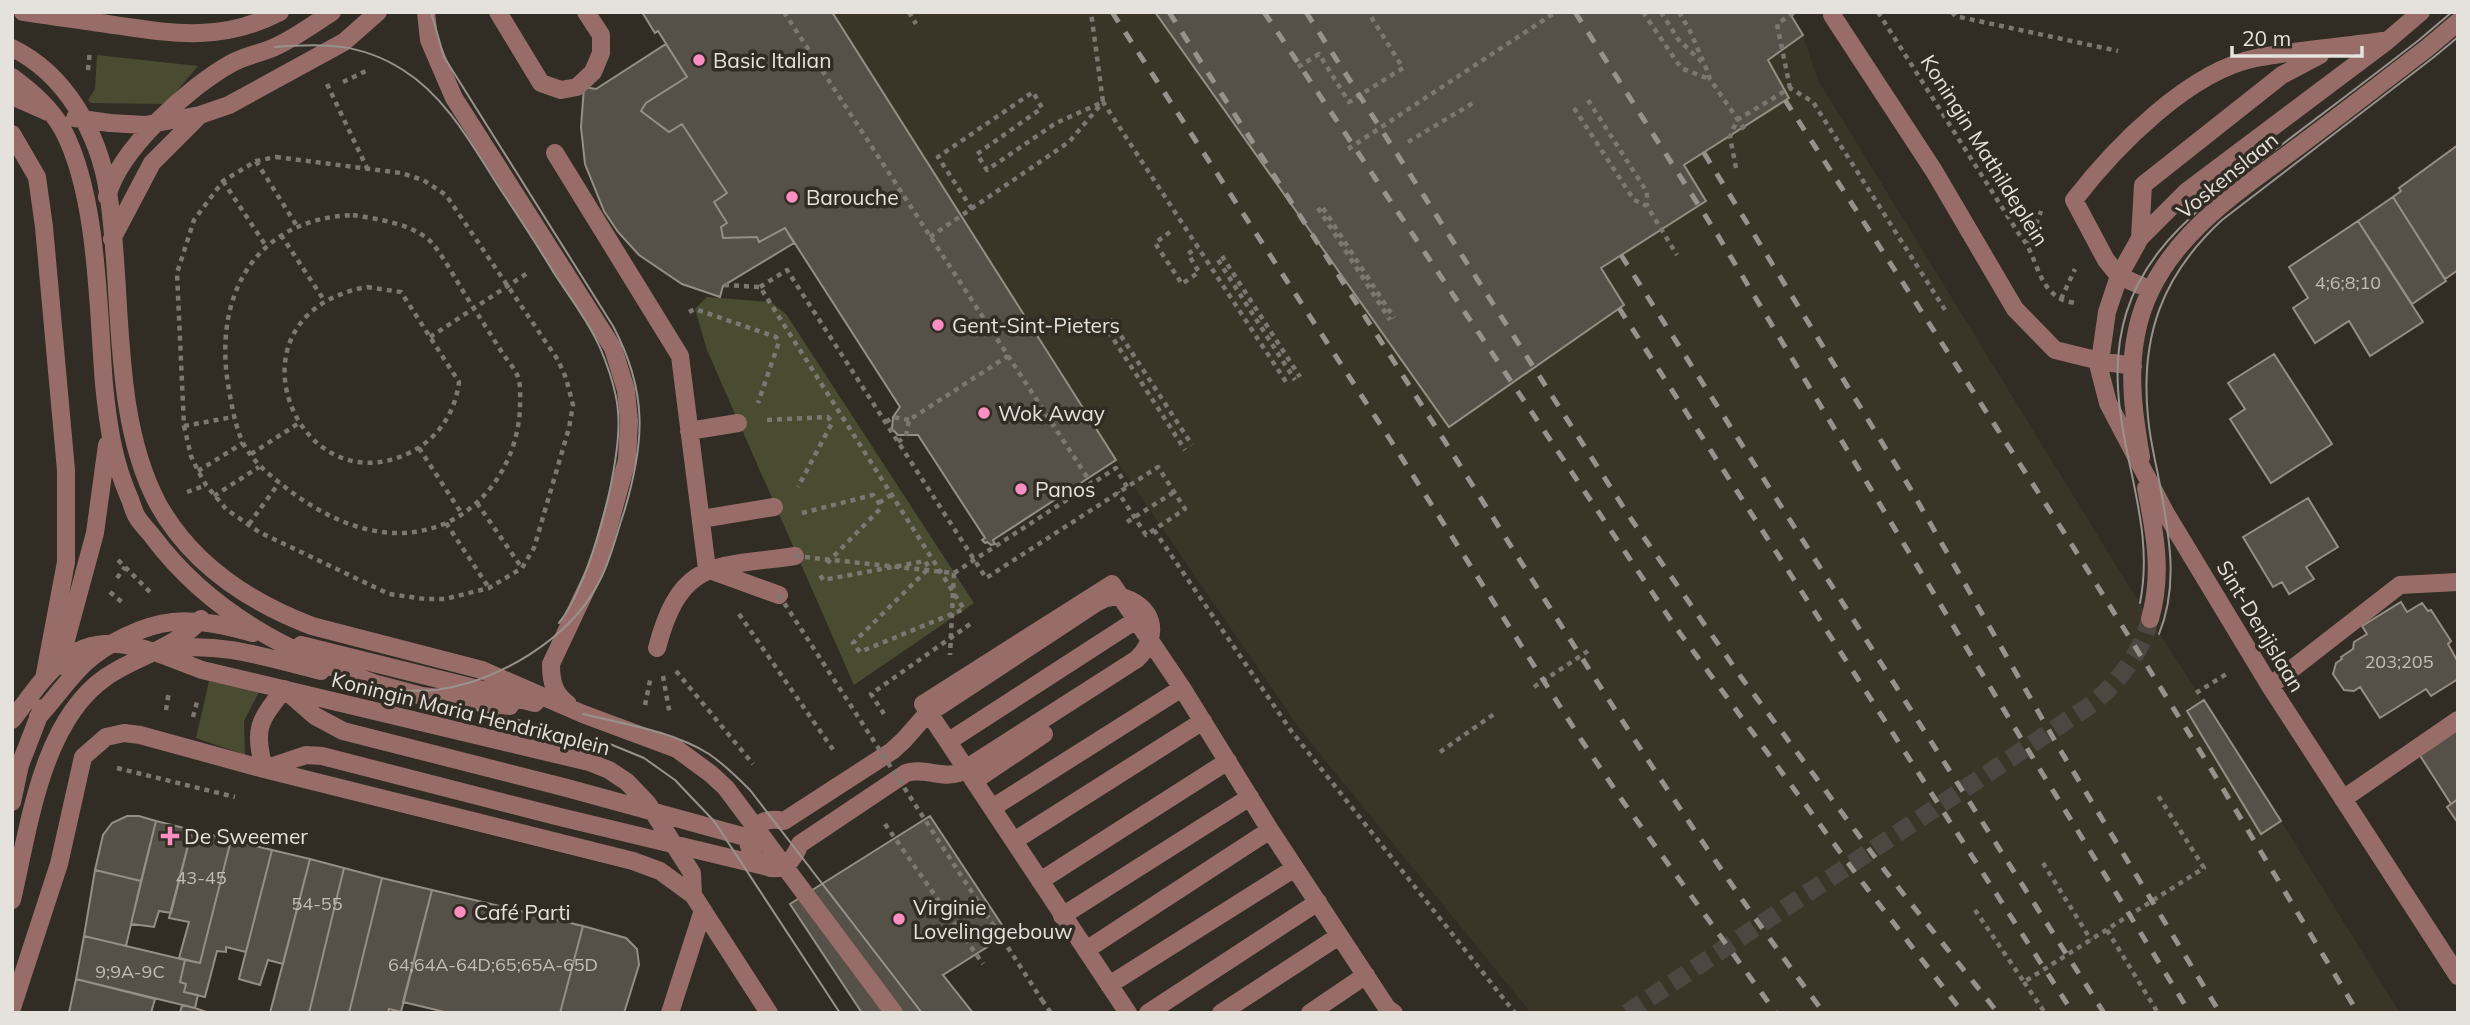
<svg xmlns="http://www.w3.org/2000/svg" width="2470" height="1025" viewBox="0 0 2470 1025" font-family="Mulish,sans-serif">
<rect width="100%" height="100%" fill="#312c24"/>
<path fill="#3b3527" d="M 832,12 L 1789,12 L 1803,35 L 1818,80 L 2130,588 L 2281,821 L 2400,1013 L 1531,1013 L 1299,728 L 1124,472 Z"/>
<path fill="#4a4c31" d="M 97,55 L 198,66 L 166,104 L 91,103 L 88,100 L 95,89 Z
M 707,297 L 771,302 L 786,314 L 974,603 L 854,685 L 707,350 L 695,309 Z
M 209,681 L 259,692 L 244,721 L 245,755 L 196,738 Z"/>
<path fill="#565148" stroke="#958e85" stroke-width="2" d="M 642,12 L 832,12 L 1116,460 L 993,540 L 995,544 L 991,545 L 987,542 L 985,543 L 982,540 L 985,538 L 918,435 L 898,435 L 892,429 L 893,417 L 900,407 L 785,228 L 759,242 L 757,237 L 723,238 L 721,227 L 727,223 L 714,202 L 727,193 L 682,124 L 669,132 L 641,111 L 646,103 L 687,77 L 658,31 L 655,33 Z
M 1155,12 L 1789,12 L 1803,35 L 1768,60 L 1789,98 L 1684,165 L 1706,201 L 1601,268 L 1624,305 L 1449,427 Z
M 666,44 L 687,77 L 646,103 L 641,111 L 669,132 L 682,124 L 727,193 L 714,202 L 727,223 L 721,227 L 723,238 L 757,237 L 759,242 L 785,228 L 794,243 L 723,286 L 720,297 L 682,284 L 639,255 L 618,232 L 604,211 L 585,164 L 581,127 L 584,87 L 596,89 Z
M 2458,145 L 2458,270 L 2445,279 L 2393,197 L 2401,191 L 2399,188 Z
M 2393,197 L 2446,281 L 2412,304 L 2358,221 Z
M 2358,221 L 2423,322 L 2370,356 L 2349,321 L 2315,343 L 2293,308 L 2308,298 L 2289,267 Z
M 2274,354 L 2332,444 L 2271,483 L 2230,419 L 2245,409 L 2228,383 Z
M 2308,498 L 2338,547 L 2306,567 L 2314,579 L 2289,594 L 2282,582 L 2273,587 L 2243,537 Z
M 2401,602 L 2407,612 L 2422,603 L 2428,611 L 2431,610 L 2451,641 L 2448,644 L 2458,662 L 2458,679 L 2431,696 L 2426,689 L 2380,718 L 2360,687 L 2354,691 L 2344,690 L 2333,674 L 2336,663 L 2342,659 L 2341,657 L 2353,649 L 2354,642 L 2367,634 L 2362,626 Z
M 2204,700 L 2281,821 L 2261,834 L 2187,711 Z
M 2458,728 L 2458,799 L 2451,804 L 2419,754 Z
M 2458,799 L 2458,823 L 2447,807 Z
M 127,816 L 139,816 L 156,821 L 141,881 L 95,870 L 103,835 L 112,823 Z
M 930,816 L 1008,934 L 943,975 L 973,1013 L 862,1013 L 790,904 Z
M 156,821 L 192,830 L 171,913 L 159,911 L 154,927 L 131,924 Z
M 192,830 L 231,840 L 200,963 L 179,958 L 189,922 L 169,918 Z
M 231,840 L 272,850 L 246,952 L 226,947 L 226,952 L 217,951 L 205,997 L 184,992 L 186,984 L 180,982 L 185,960 L 200,963 Z
M 272,850 L 310,859 L 283,964 L 268,960 L 260,985 L 239,979 Z
M 310,859 L 344,868 L 309,1013 L 270,1013 Z
M 344,868 L 382,878 L 349,1013 L 309,1013 Z
M 95,870 L 141,881 L 126,946 L 84,936 Z
M 382,878 L 432,890 L 401,1012 L 389,1009 L 388,1013 L 349,1013 Z
M 432,890 L 583,926 L 560,1013 L 449,1013 L 403,1002 Z
M 583,926 L 626,938 L 637,949 L 639,965 L 624,1013 L 560,1013 Z
M 84,936 L 185,960 L 180,982 L 186,984 L 184,992 L 198,995 L 195,1008 L 76,979 Z
M 76,979 L 155,999 L 151,1013 L 69,1013 Z
M 182,1005 L 195,1008 L 209,1013 L 180,1013 Z"/>
<g fill="none" stroke-linecap="round" stroke-linejoin="round">
<path stroke="#4c4740" stroke-width="18" stroke-dasharray="18 9" stroke-linecap="butt" d="M 1627,1013 L 2092,704 C 2119,681 2141,654 2150,619"/>
<path stroke="#7c7871" stroke-width="4.5" stroke-dasharray="5 5" stroke-linecap="butt" d="M 784,12 L 1091,483
M 909,12 L 916,24
M 1643,12 L 1681,68 L 1709,79
M 1661,12 L 1678,39 L 1705,65 L 1710,79 L 1747,133
M 1679,12 L 1690,31 L 1703,61
M 1878,12 L 2019,234 C 2037,253 2036,286 2061,299 C 2065,302 2073,302 2078,304
M 1952,12 L 1955,16 L 2118,51
M 1298,67 L 1319,54 L 1349,102 L 1403,68 L 1368,12
M 88,70 L 90,50
M 343,82 L 368,70
M 327,84 L 367,168
M 1790,88 L 1777,24 L 1795,12
M 1588,100 L 1647,192 L 1647,206
M 1574,108 L 1634,200 L 1647,206 L 1677,255
M 1408,142 L 1473,103
M 1348,149 L 1556,12
M 276,157 L 401,173 L 423,180 L 446,195 L 558,360 L 566,378 L 573,405 L 569,428 L 534,548 L 522,568 L 489,588 L 445,599 L 425,599 L 389,594 L 259,532 L 226,509 L 206,485 L 198,471 L 191,456 L 184,426 L 177,273 L 194,220 L 223,181 L 256,161 Z
M 256,161 L 297,226
M 1736,168 L 1730,137 L 1737,120 L 1790,88 L 1813,102 L 1947,313
M 223,181 L 266,246
M 1318,208 L 1390,320
M 1323,208 L 1394,318
M 972,209 L 938,157 L 1033,92 L 1042,108 L 977,154 L 987,170 L 1056,123 L 1103,102 L 1091,12
M 353,215 C 377,219 408,223 428,239 C 439,248 457,282 466,296 C 479,316 491,335 503,354 C 508,361 515,369 518,377 C 521,385 520,399 520,408 C 518,453 495,495 456,518 C 397,551 333,525 285,487 C 267,473 252,461 242,441 C 235,424 232,407 229,390 C 212,298 253,219 353,215 Z
M 1170,232 L 1155,243 L 1182,284 L 1199,272 L 1188,254 L 1197,247
M 281,235 L 324,300
M 930,237 L 1069,142 L 1103,102 L 1288,385
M 2029,243 L 2041,211
M 1222,256 L 1300,377
M 1218,260 L 1295,380
M 724,285 L 760,287 L 964,609 L 860,652 L 853,643 L 929,568 L 925,561 L 823,580 L 819,573
M 367,287 L 401,292 L 459,382 C 455,413 438,439 409,453 C 295,508 218,314 367,287 Z
M 760,287 L 787,270 L 986,578 L 1158,467 L 1185,509 L 1146,535 L 1118,492
M 2061,299 L 2075,269
M 689,312 L 695,309 L 776,337 L 779,342 L 758,403
M 1110,319 L 1192,445
M 1103,323 L 1185,450
M 430,337 L 529,272
M 767,420 L 828,417 L 832,423 L 798,487
M 886,422 L 893,417 L 909,420
M 184,426 L 233,417
M 898,442 L 906,436 L 909,420 L 1008,356
M 419,448 L 462,514
M 251,454 L 299,423
M 198,471 L 243,443
M 187,492 L 206,485
M 214,496 L 259,467
M 477,503 L 522,568
M 879,503 L 891,495
M 802,513 L 873,495 L 879,503 L 880,509 L 826,564
M 1127,522 L 1174,492
M 446,523 L 489,588
M 249,524 L 279,483
M 1154,530 L 1292,732 L 1515,1013
M 118,560 L 151,593
M 954,573 L 1116,468 L 1127,487
M 117,578 L 125,567
M 110,592 L 124,604
M 739,614 L 834,751
M 676,671 L 753,764
M 663,676 L 670,715
M 1534,687 L 1588,651
M 2196,693 L 2228,673
M 645,705 L 651,676
M 166,710 L 169,691
M 884,714 L 871,694 L 973,622
M 193,717 L 198,698
M 1440,752 L 1494,714
M 117,768 L 235,797
M 885,824 L 983,964
M 2043,863 L 2091,940
M 1975,910 L 2024,982 L 2204,868 L 2157,794
M 2107,930 L 2158,1013
M 2024,982 L 2045,1013
M 1042,1000 L 1051,1013"/>
<path stroke="#986d69" stroke-width="18" d="M 23,12 C 46,16 70,18 93,22 C 161,31 215,46 280,12
M 426,12 L 429,40 L 454,98 L 613,348 L 626,390 L 629,421 L 627,460 L 599,562 L 551,664 C 551,682 554,694 568,704
M 498,12 L 541,83 L 561,90 L 577,87 L 593,72 L 601,53 L 601,35 L 586,12
M 2421,12 L 2387,41 L 2186,192 L 2140,238 L 2119,276 L 2107,312 L 2099,368 L 2108,403 L 2165,512 L 2270,686 L 2458,976
M 1832,15 L 1934,171 L 2015,309 L 2055,350 L 2100,361 L 2133,366
M 12,48 C 66,74 99,134 108,192 C 124,291 110,414 158,504 C 192,565 249,602 312,626 L 482,670 L 583,714 L 677,749 L 711,774 L 726,788 L 894,1013
M 12,77 C 32,92 51,108 63,130 C 98,196 98,310 104,384 C 108,425 113,460 129,497 C 132,503 133,511 137,517 C 141,524 148,530 153,537 C 211,614 290,653 379,685
M 12,96 L 48,112
M 75,118 L 110,123 L 145,125 L 200,115 L 229,105 L 344,42 L 378,12
M 12,134 L 37,177 L 44,227 L 66,470 L 66,562 L 44,679
M 555,153 L 680,356 L 707,569 L 779,595
M 107,197 C 119,149 190,86 232,63 C 247,55 263,53 277,46 C 296,37 314,24 332,12
M 2140,238 L 2143,185 L 2282,75 L 2320,55
M 112,239 L 152,163 L 200,115
M 2151,290 L 2119,276 L 2106,260 L 2074,200 C 2115,147 2189,71 2256,58 C 2298,50 2341,47 2383,41
M 689,431 L 738,423
M 2141,457 C 2134,416 2128,376 2136,335 C 2152,246 2232,196 2299,146 C 2342,114 2384,81 2426,49 L 2458,22
M 2146,488 C 2155,533 2163,574 2150,619
M 701,519 L 774,507
M 1118,596 C 1153,604 1162,634 1137,659 L 959,773 C 940,779 924,767 906,773 L 800,844 C 798,849 795,855 791,860 C 774,879 752,862 748,842 C 753,823 766,817 784,821 L 892,751 L 904,740 L 926,715 L 1096,603 L 1106,598 Z
M 301,645 L 535,703
M 657,648 C 681,557 715,568 795,556
M 166,650 C 218,640 271,659 321,671
M 59,666 L 95,533 L 107,445
M 369,682 L 422,696 L 510,706
M 2270,686 L 2400,585 L 2458,582
M 38,717 C 54,700 68,679 85,663 C 107,643 143,625 173,622 C 199,619 228,626 253,633
M 12,720 C 27,701 42,677 61,662 C 105,625 155,653 202,670 L 589,762 L 609,770 L 627,782 L 648,804 L 692,873 L 693,895
M 949,741 L 1136,620
M 974,781 L 1044,734
M 2343,799 L 2458,720
M 12,802 L 20,765 L 42,708
M 992,808 L 1182,688
M 749,838 L 567,788 L 343,731 L 315,716 L 284,689 C 258,723 254,727 264,769 L 306,755 L 322,756 L 560,817 L 768,867
M 1014,841 L 1203,721
M 1040,881 L 1228,761
M 12,900 C 29,828 41,722 106,677 C 136,656 177,648 201,619
M 1062,916 L 1250,797
M 1086,950 L 1270,830
M 1109,985 L 1295,868
M 12,1008 L 59,864 L 83,757 L 106,737 L 124,733 L 140,735 L 264,769 L 633,861 L 660,871 L 693,895 L 769,1013
M 670,1013 L 703,910
M 1128,1013 L 923,704 L 1112,584 L 1182,688 L 1270,830 L 1387,1008 L 1394,1013
M 1148,1013 L 1318,902
M 1221,1013 L 1339,936
M 1310,1013 L 1366,975"/>
<path stroke="#97938c" stroke-width="2" d="M 275,47 C 323,43 361,43 403,70 C 445,96 471,143 497,184 C 516,213 536,243 554,273 C 572,301 594,329 605,360 C 611,376 617,395 618,412 C 623,461 590,585 559,623
M 2140,603 C 2155,527 2122,463 2118,388 C 2111,265 2192,213 2280,146 C 2326,111 2373,76 2419,40 L 2452,12
M 2159,634 C 2178,587 2170,540 2161,491 C 2157,467 2150,442 2148,417 C 2140,337 2162,275 2222,220 L 2434,57 L 2458,37
M 403,691 C 414,690 425,691 435,690 C 498,682 570,639 599,582 C 611,560 616,535 624,512 C 645,442 648,392 613,326 L 444,57 L 431,12
M 422,696 L 605,742 L 644,758 L 675,780 L 714,821 L 840,1013
M 583,714 C 624,724 672,731 709,754 C 724,764 737,777 750,790 L 922,1013"/>
<path stroke="#97938c" stroke-width="5" stroke-dasharray="12 12" stroke-linecap="butt" d="M 1112,12 L 1391,441 L 1582,741 L 1624,803 L 1776,1013
M 1169,12 C 1266,164 1365,315 1461,467 C 1578,652 1693,838 1824,1013
M 1264,12 L 1674,625 L 1862,882 L 1963,1013
M 1306,12 L 1629,516 L 1741,677 L 1886,872 L 1998,1013
M 1575,12 L 1717,234 L 2039,768 L 2190,1013
M 1785,100 L 2067,537 L 2208,764 L 2358,1013
M 1704,153 L 1910,488 L 2059,748 L 2220,1013
M 1621,255 L 2104,1013
M 1619,308 L 2073,1013"/>
<path stroke="#7c7871" stroke-width="4.5" stroke-dasharray="5 5" stroke-linecap="butt" d="M 795,556 L 954,573 L 950,655
M 779,595 L 1042,1000"/>
</g>
<g fill="#fc8fc2" stroke="#312c24" stroke-width="2.5">
<circle cx="699" cy="60" r="7"/>
<circle cx="792" cy="197" r="7"/>
<circle cx="938" cy="325" r="7"/>
<circle cx="984" cy="413" r="7"/>
<circle cx="1021" cy="489" r="7"/>
<path d="M166.5 825.5h7v7h7v7h-7v7h-7v-7h-7v-7h7z"/>
<circle cx="460" cy="912" r="7"/>
<circle cx="899" cy="919" r="7"/>
</g>
<g text-anchor="middle" dominant-baseline="central" stroke-width="7" stroke-linejoin="round" paint-order="stroke">
<g font-size="18" fill="#c1beb7">
<text x="2348" y="282">4;6;8;10</text>
<text x="2399" y="661">203;205</text>
<text x="201" y="877">43-45</text>
<text x="317" y="903">54-55</text>
<text x="493" y="964">64;64A-64D;65;65A-65D</text>
<text x="130" y="971">9;9A-9C</text>
</g>
<g font-size="21" fill="#e5e2dc" stroke="#312c24" text-anchor="start">
<text x="713" y="60">Basic Italian</text>
<text x="806" y="197">Barouche</text>
<text x="952" y="325">Gent-Sint-Pieters</text>
<text x="998" y="413">Wok Away</text>
<text x="1035" y="489">Panos</text>
<text x="184" y="836">De Sweemer</text>
<text x="913" y="907">Virginie<tspan x="913" dy="24">Lovelinggebouw</tspan></text>
<text x="474" y="912">Café Parti</text>
</g>
<g font-size="21" fill="#e5e2dc" stroke="#312c24">
<text transform="translate(1985 150) rotate(58)">Koningin Mathildeplein</text>
<text transform="translate(2227 175) rotate(-39)">Voskenslaan</text>
<text transform="translate(2261 626) rotate(59)">Sint-Denijslaan</text>
<text transform="translate(471 713) rotate(14)">Koningin Maria Hendrikaplein</text>
</g>
</g>
<rect width="2470" height="1025" fill="none" stroke="#e5e2dc" stroke-width="28"/>
<path d="M2232 46v10h130v-10" fill="none" stroke="#e5e2dc" stroke-width="3.5"/>
<text x="2242" y="46" font-size="21" fill="#e5e2dc" stroke="#312c24" stroke-width="5" paint-order="stroke">20 m</text>
</svg>
